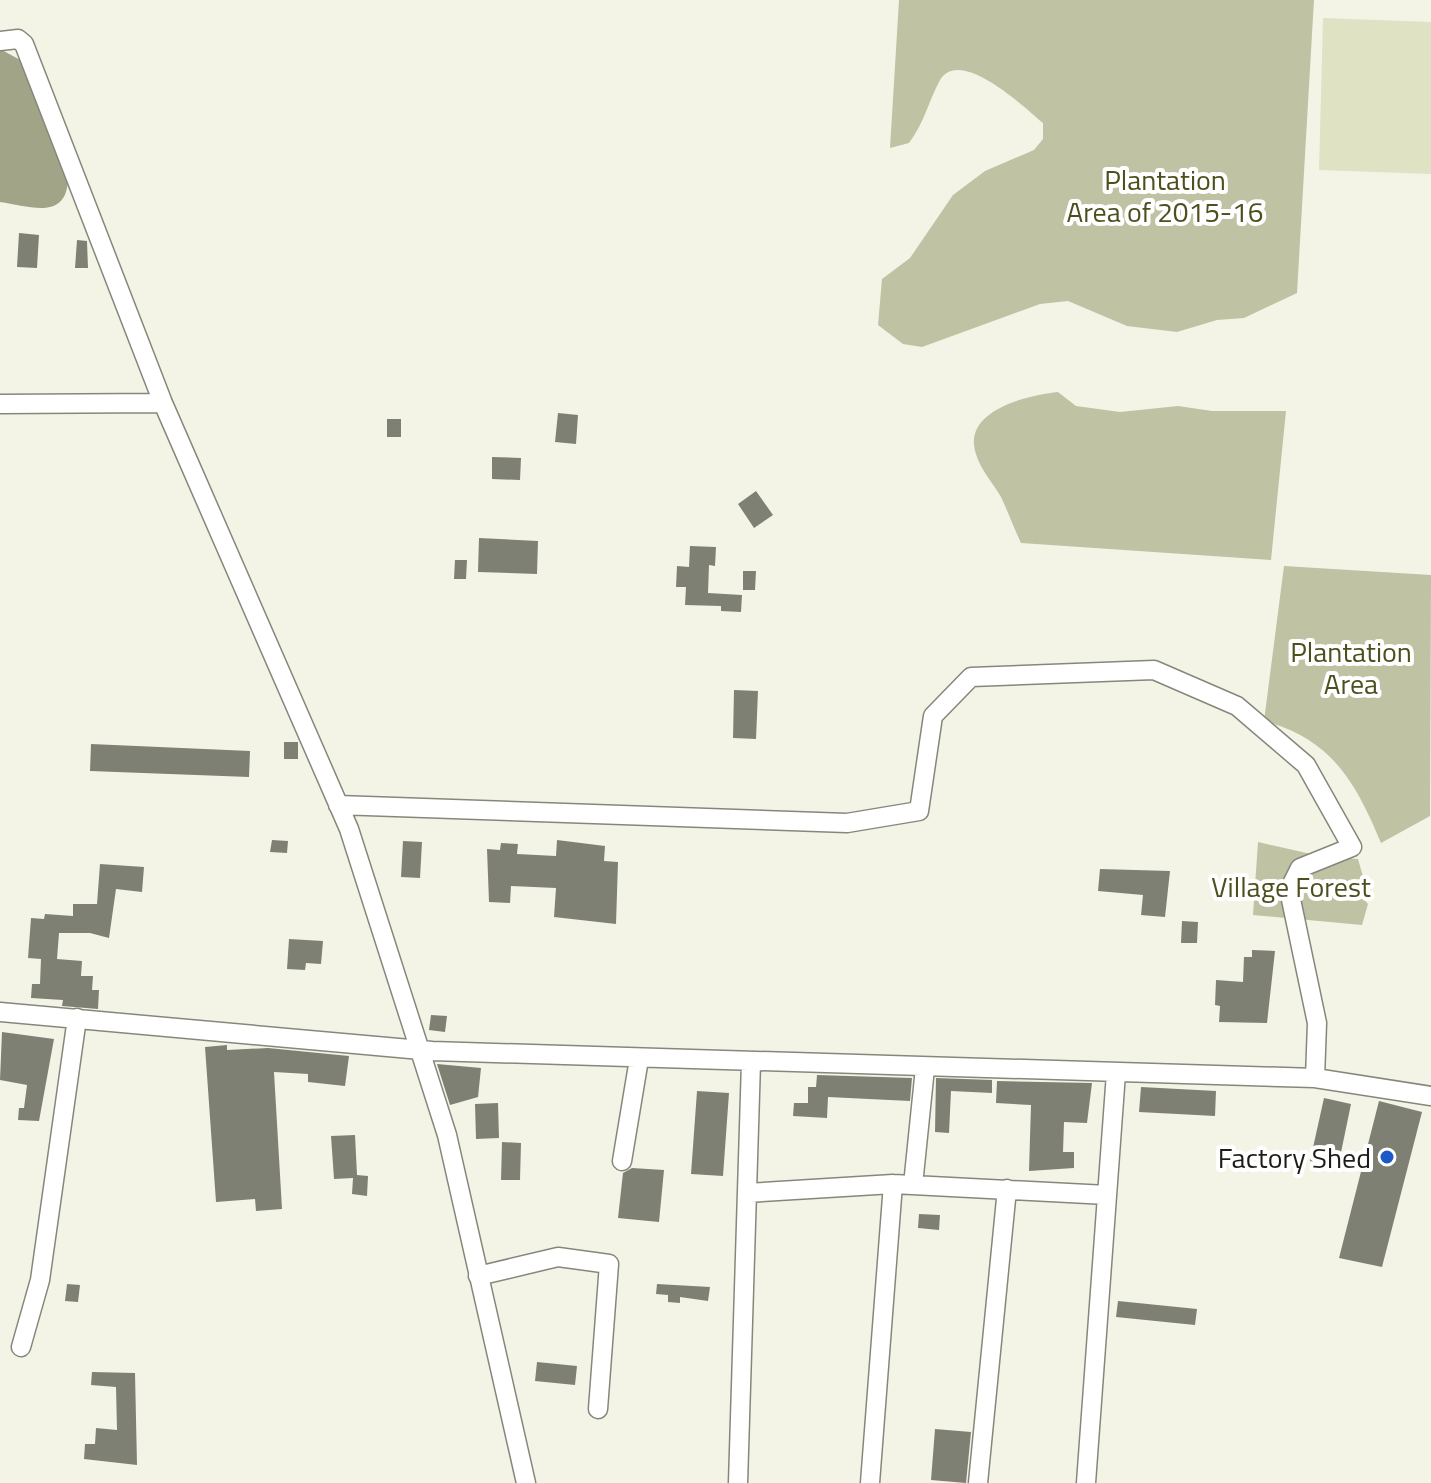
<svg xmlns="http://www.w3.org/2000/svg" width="1431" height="1483" viewBox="0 0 1431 1483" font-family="'Titillium Web',sans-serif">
<rect width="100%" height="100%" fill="#f3f4e6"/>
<path fill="#dfe2c3" d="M 1323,18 L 1431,22 L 1431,174 L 1319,170 Z"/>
<path fill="#c0c2a4" d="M 899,0 L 1314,0 L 1297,293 L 1244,318 L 1217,320 L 1177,332 L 1127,326 L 1068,301 L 1040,304 L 922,347 L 903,344 L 878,325 L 882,279 L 910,258 L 953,195 L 985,171 L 1034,150 L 1043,139 L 1043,123 C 1025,108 958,44 939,82 C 928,103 924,123 909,143 L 890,148 Z
M 1058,392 L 1076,406 L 1120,412 L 1178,406 L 1212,411 L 1286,411 L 1271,560 L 1021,543 C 1014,528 1008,512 1001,497 C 993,483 980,469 976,454 C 961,410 1029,395 1058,392 Z
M 1284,566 L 1431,575 L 1430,816 L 1381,843 C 1356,783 1332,739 1264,721 Z
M 1258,842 L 1320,856 L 1358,859 L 1366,887 L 1362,897 L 1368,904 L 1362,925 L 1253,915 Z"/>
<path fill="#a2a487" d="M 0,49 L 24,62 L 68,180 C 66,221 29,206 0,202 Z"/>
<path fill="#7f8074" d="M 19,233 L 39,235 L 37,268 L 17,267 Z
M 77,240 L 87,241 L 88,268 L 75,268 Z
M 558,413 L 578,415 L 576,444 L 555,442 Z
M 387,419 L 401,419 L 401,437 L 387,437 Z
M 492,457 L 521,458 L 520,480 L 492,479 Z
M 756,491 L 773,515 L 754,528 L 738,504 Z
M 479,538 L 538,541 L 537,574 L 478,572 Z
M 690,546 L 716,547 L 715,566 L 709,565 L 708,593 L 742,595 L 741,612 L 721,611 L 721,606 L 685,605 L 686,587 L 676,587 L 677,566 L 689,567 Z
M 455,560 L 467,560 L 466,579 L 454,579 Z
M 743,571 L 756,571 L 755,590 L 743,590 Z
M 734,690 L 758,691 L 756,739 L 733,738 Z
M 284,742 L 298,742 L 298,759 L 284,759 Z
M 91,744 L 250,751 L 249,777 L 90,771 Z
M 272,840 L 288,841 L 287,853 L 270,852 Z
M 557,840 L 605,846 L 604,861 L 618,862 L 616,924 L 554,917 L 556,888 L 511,886 L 510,903 L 489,902 L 487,849 L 500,850 L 501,843 L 518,844 L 517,854 L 556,856 Z
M 403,841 L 422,842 L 420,878 L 401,877 Z
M 100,864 L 144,867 L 142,892 L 116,889 L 109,938 L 90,933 L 59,933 L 57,959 L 82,961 L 81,976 L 93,976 L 92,990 L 99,990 L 98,1009 L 62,1006 L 63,1000 L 31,998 L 32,984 L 40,984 L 41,959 L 28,958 L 31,918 L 44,919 L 45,914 L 73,916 L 73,904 L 97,904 Z
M 1100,869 L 1170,871 L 1165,917 L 1141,915 L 1143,895 L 1098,891 Z
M 1182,921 L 1198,922 L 1197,943 L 1181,943 Z
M 289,939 L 323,941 L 321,964 L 306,963 L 305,970 L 287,969 Z
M 1252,950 L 1275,951 L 1267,1023 L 1219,1022 L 1220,1006 L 1215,1005 L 1216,980 L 1243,982 L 1244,957 L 1252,957 Z
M 431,1015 L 447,1016 L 445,1032 L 429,1030 Z
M 2,1032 L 54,1039 L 39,1121 L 18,1120 L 19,1108 L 24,1108 L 27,1085 L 0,1080 Z
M 227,1045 L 227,1050 L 268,1048 L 349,1056 L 345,1086 L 308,1082 L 308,1074 L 274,1072 L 282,1209 L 256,1211 L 255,1199 L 216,1202 L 205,1047 Z
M 437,1064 L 481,1068 L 478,1097 L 450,1105 Z
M 817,1075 L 912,1078 L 910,1101 L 828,1097 L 827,1118 L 793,1116 L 794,1103 L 808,1103 L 808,1087 L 816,1087 Z
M 936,1078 L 992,1080 L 992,1093 L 951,1091 L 949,1133 L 935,1132 Z
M 997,1081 L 1092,1083 L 1087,1123 L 1064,1122 L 1063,1152 L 1074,1152 L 1074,1168 L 1029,1171 L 1031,1105 L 996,1103 Z
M 1141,1087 L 1216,1091 L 1215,1116 L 1139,1112 Z
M 697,1091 L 729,1093 L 723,1176 L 691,1174 Z
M 1324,1098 L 1351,1104 L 1338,1167 L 1310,1161 Z
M 1379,1101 L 1422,1112 L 1382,1267 L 1339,1258 Z
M 498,1103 L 499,1138 L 476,1139 L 475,1104 Z
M 355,1135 L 357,1175 L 368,1176 L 367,1196 L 352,1194 L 353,1178 L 334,1179 L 331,1136 Z
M 502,1142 L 521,1143 L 520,1180 L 501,1180 Z
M 632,1168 L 664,1170 L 659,1222 L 618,1218 L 623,1173 Z
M 919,1214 L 940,1215 L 939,1230 L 918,1228 Z
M 67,1284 L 80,1285 L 78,1302 L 65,1301 Z
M 657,1284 L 710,1287 L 708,1301 L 680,1297 L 680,1303 L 668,1302 L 668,1295 L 656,1294 Z
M 1118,1301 L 1197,1309 L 1195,1325 L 1116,1317 Z
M 537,1362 L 577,1366 L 575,1385 L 535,1381 Z
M 92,1372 L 135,1373 L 137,1465 L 84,1459 L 85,1444 L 95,1444 L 96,1428 L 117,1430 L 116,1387 L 91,1385 Z
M 935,1429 L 971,1432 L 966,1483 L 931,1480 Z"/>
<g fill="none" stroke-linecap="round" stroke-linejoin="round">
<defs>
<path id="minor" d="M 0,41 L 18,39 L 24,44 L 163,403 L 349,829 L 447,1135 L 526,1483
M 0,404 L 163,403
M 338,805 L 847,823 L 919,811 L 933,716 L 971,677 L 1154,670 L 1237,706 L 1306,765 L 1352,847 L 1300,868 L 1289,890 L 1317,1023 L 1315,1078
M 0,1012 L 432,1051 L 1315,1078 L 1431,1096
M 622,1161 L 639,1059
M 913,1185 L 925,1068
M 747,1193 L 893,1184 L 1107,1195
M 478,1276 L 558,1257 L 609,1264 L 598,1409
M 21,1347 L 40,1280 L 77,1018
M 738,1483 L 751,1062
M 870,1483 L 893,1184
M 978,1483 L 1007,1189
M 1086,1483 L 1116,1073"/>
</defs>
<use href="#minor" stroke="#86877b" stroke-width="21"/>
<use href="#minor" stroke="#fff" stroke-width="18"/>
</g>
<circle fill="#1b5ac6" stroke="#fff" stroke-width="3" cx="1387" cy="1157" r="8"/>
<g text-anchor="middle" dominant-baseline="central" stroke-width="8" stroke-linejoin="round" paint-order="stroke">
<g font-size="28" fill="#4e4f1d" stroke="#fff">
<text x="1165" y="179">Plantation<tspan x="1165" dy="32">Area of 2015-16</tspan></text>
<text x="1351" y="651">Plantation<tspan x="1351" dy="32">Area</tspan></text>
<text x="1291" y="886">Village Forest</text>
</g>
<g font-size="28" fill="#1c1d18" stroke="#fff" text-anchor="end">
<text x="1371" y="1157">Factory Shed</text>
</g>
</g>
</svg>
